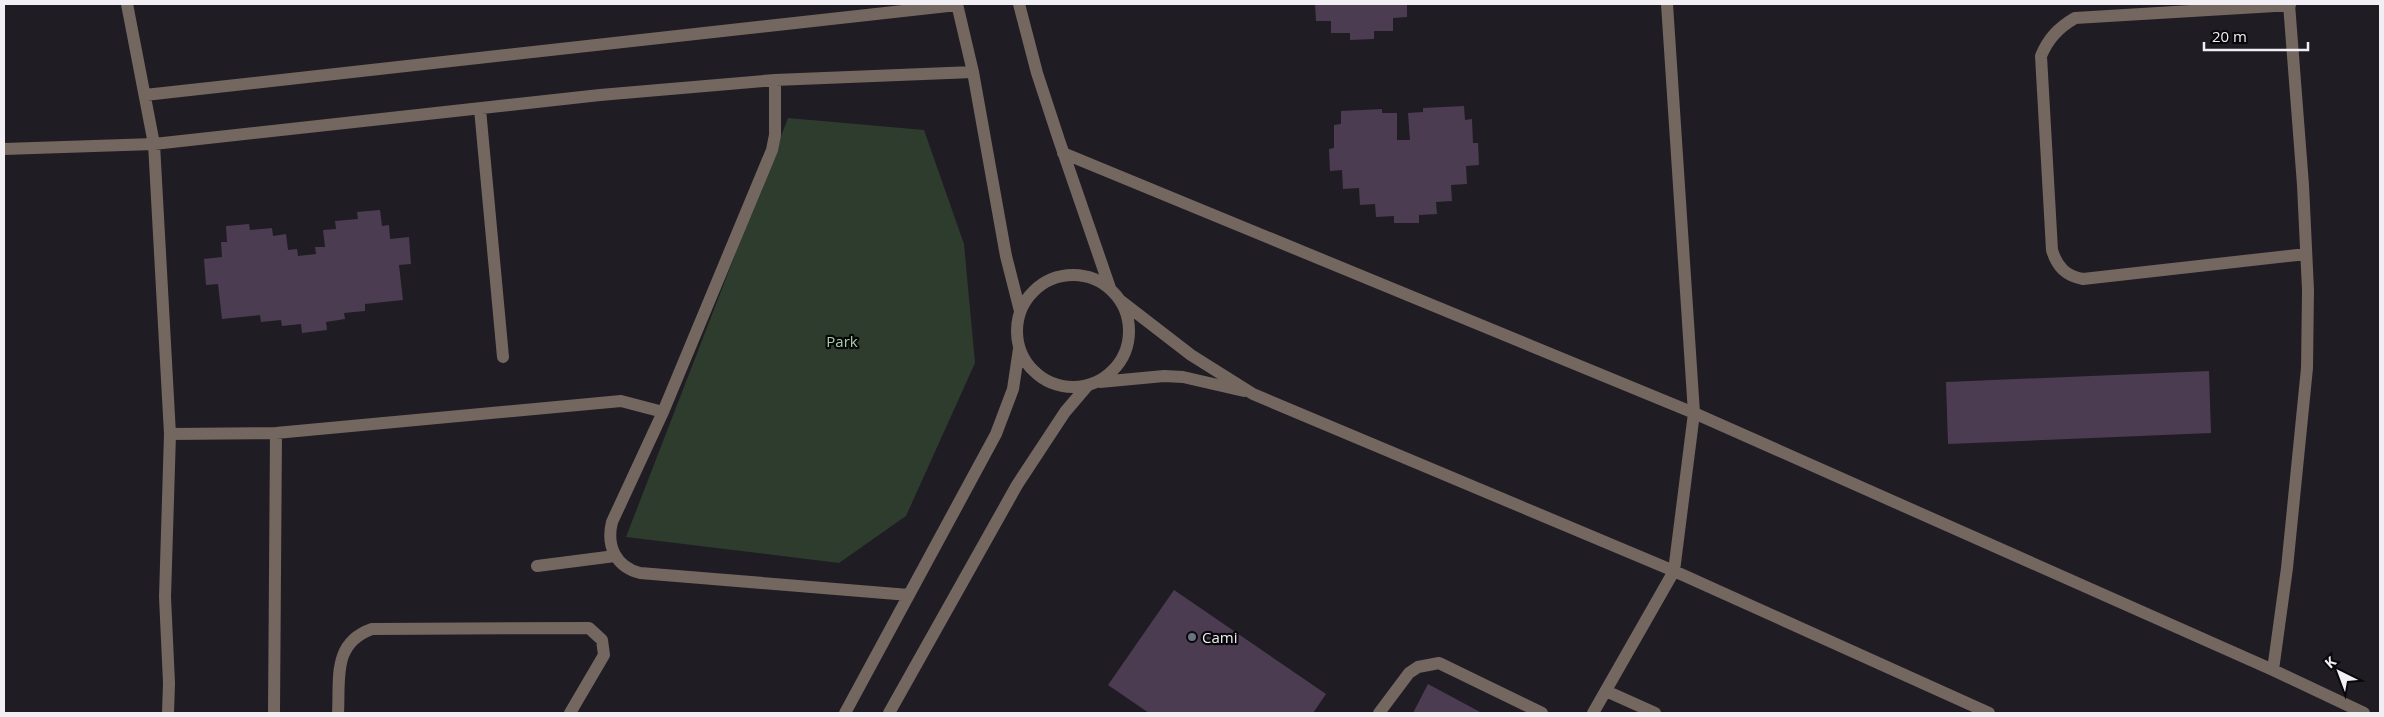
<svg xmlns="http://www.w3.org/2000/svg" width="2384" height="717" viewBox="0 0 2384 717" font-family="'Open Sans',sans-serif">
<rect width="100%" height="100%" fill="#1f1c24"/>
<path fill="#2e3c2e" d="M 788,118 L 924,130 L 964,244 L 975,363 L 906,516 L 839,563 L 626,537 Z"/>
<path fill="#4c3c52" d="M 1315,4 L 1407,4 L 1407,17 L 1393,18 L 1393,31 L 1374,31 L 1374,39 L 1350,40 L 1350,33 L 1331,33 L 1331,21 L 1316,21 Z
M 1464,106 L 1465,120 L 1472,119 L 1473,143 L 1478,143 L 1479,165 L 1466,166 L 1467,184 L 1451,185 L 1452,201 L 1436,202 L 1437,214 L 1419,215 L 1419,223 L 1394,223 L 1394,216 L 1376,217 L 1375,204 L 1360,205 L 1359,188 L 1343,189 L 1342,170 L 1330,171 L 1329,149 L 1334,148 L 1334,125 L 1341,124 L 1341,111 L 1382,109 L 1382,113 L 1397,113 L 1397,140 L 1410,140 L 1408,113 L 1423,112 L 1423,108 Z
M 380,210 L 382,226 L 389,225 L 390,239 L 409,237 L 411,264 L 399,265 L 403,300 L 365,304 L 365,311 L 344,313 L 345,319 L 326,322 L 327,330 L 302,333 L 301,324 L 282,326 L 281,320 L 261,322 L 260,315 L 222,319 L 218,284 L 206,285 L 204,259 L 222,257 L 221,242 L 227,242 L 226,226 L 249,224 L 250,230 L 272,228 L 273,236 L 286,234 L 288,250 L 297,249 L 298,256 L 316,254 L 315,247 L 325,247 L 323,230 L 336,229 L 335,221 L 358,219 L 357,212 Z
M 2209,371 L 2211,433 L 1948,444 L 1946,382 Z
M 1174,590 L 1326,694 L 1313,713 L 1149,713 L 1108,685 Z
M 1428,684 L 1482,713 L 1413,713 Z"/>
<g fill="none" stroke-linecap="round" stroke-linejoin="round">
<path stroke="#73675f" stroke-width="12" d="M 127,4 L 154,144 L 170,434 L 276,433 L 621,401 L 663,412
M 957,4 L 973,72 L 1006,256 L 1020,311
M 1019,4 L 1037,73 L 1059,140 L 1110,288
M 2290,5 L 2075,18 C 2058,28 2048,39 2041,56 L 2052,250 C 2057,267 2066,276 2083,279 L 2306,254
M 775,80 L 775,135 L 772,150 L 663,412 L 612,522 C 606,546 616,567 640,573 L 909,595
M 145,95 L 957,5
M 480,109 L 503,357
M 4,149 L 154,144 L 600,95 L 775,80 L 973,72
M 1063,153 L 1694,413 L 2273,670 L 2364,713
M1017 331a56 56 0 1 1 112 0a56 56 0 1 1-112 0Z
M 1121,301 L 1191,355 L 1253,394 L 1674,571 L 1989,713
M 1100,382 L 1164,376 L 1183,377 L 1244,391
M 537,566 L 615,556
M 2273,670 L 2287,568 L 2307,368 L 2308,290 L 2303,185 L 2289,4
M 1606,691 L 1655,713
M 168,713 L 169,683 L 165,597 L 170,434
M 274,713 L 276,433
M 338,713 C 340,679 332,643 372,629 L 589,628 L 602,640 L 604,655 L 570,713
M 845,713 L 996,434 L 1013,389 L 1019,349
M 889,713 L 1017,485 L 1065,412 L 1088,385
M 1379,713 L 1409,673 L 1418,667 L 1439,663 L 1542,713
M 1593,713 L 1674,571 L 1694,413 L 1667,4"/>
</g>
<circle fill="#6b7280" stroke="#08070a" stroke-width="2" cx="1192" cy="637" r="5"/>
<g text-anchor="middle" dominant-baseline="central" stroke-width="4.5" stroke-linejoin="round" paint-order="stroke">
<g font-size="15" fill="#a7d1a7" stroke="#08070a">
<text x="842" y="341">Park</text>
</g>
<g font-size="15" fill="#f1eff4" stroke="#08070a" text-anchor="start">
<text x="1202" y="637">Cami</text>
</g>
</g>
<rect width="2384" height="717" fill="none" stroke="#f1eff4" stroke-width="10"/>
<g transform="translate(2339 672) rotate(318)" stroke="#08070a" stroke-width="4" paint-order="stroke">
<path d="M0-4L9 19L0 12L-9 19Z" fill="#f1eff4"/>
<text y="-8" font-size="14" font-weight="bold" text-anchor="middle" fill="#f1eff4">K</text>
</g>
<path d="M2204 42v8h104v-8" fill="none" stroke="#f1eff4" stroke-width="2.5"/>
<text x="2212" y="42" font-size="15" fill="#f1eff4" stroke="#08070a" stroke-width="4" paint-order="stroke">20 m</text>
</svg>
